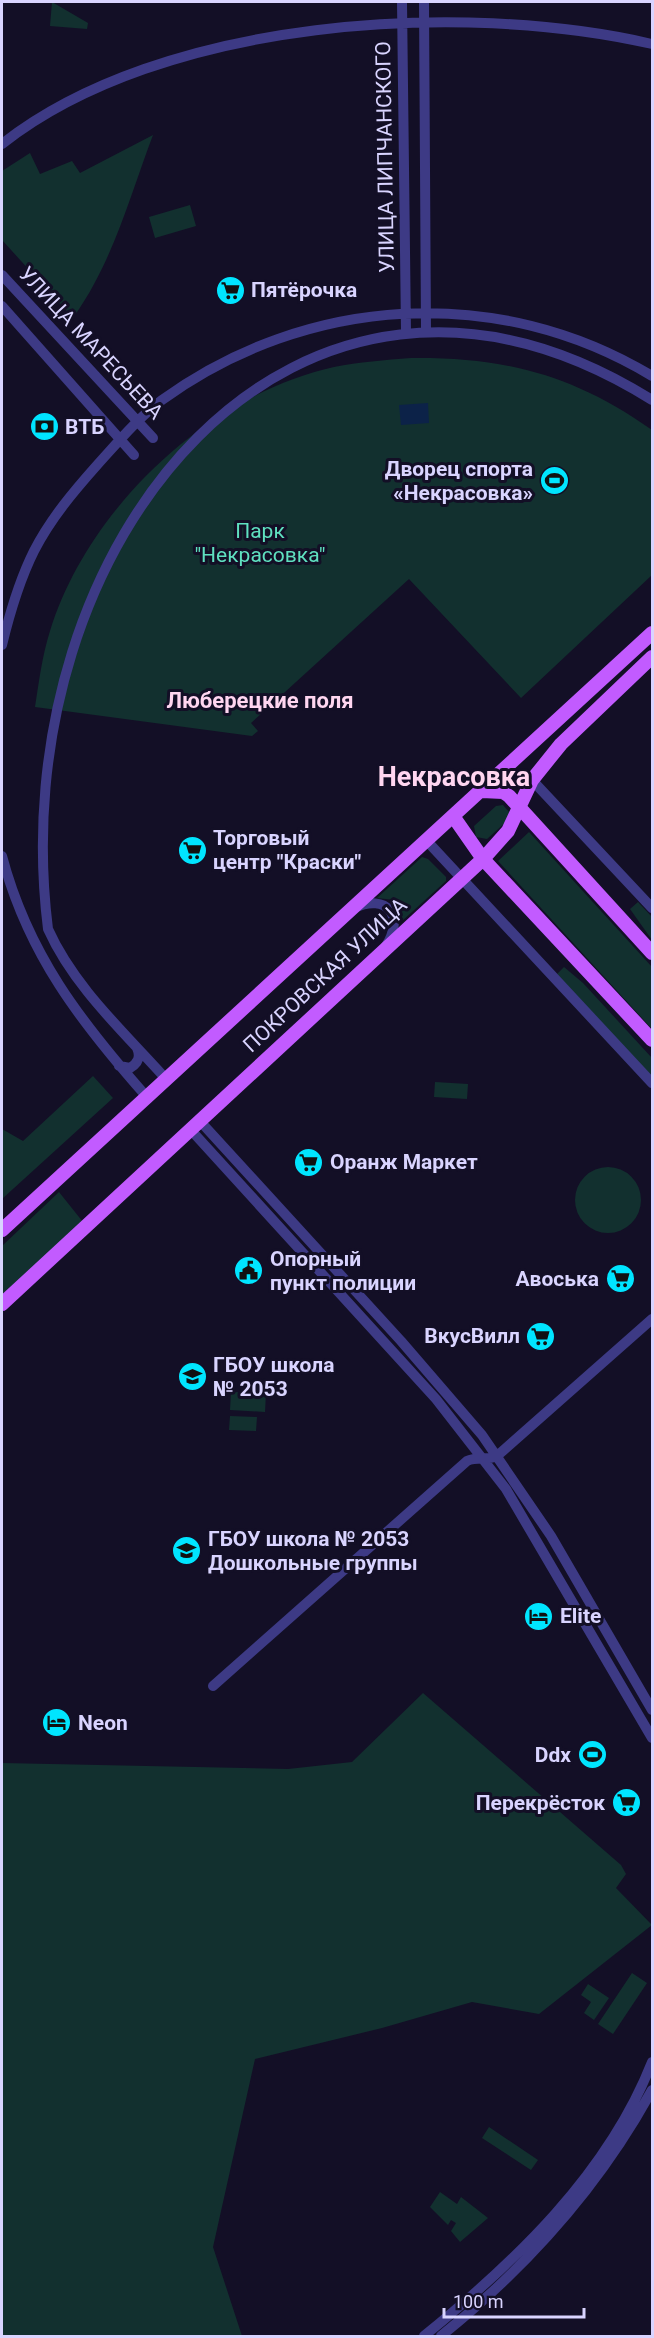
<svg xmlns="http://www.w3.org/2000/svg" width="654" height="2338" viewBox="0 0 654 2338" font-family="Roboto,sans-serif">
<rect width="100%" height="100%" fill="#130f26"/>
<path fill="#12302f" d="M 52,2 L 88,23 L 87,29 L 50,26 Z
M 153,135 C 130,196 113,261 75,315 L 71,316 L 2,240 L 2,171 L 30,153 L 40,174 L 72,161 L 80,173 Z
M 190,205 L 196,226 L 155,238 L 149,217 Z
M 411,358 C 505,357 574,375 652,430 L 652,575 L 521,698 L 409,579 L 251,723 L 258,731 L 252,736 L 35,707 C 39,682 42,656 50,631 C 88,508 208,395 334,367 C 359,362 385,360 411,358 Z
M 503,805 L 509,812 L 507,821 L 487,839 L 476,837 L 474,826 L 496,806 Z
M 529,832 L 652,967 L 652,1029 L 498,861 Z
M 422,857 L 428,859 L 446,877 L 446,881 L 401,922 L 401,912 L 394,900 L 377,898 Z
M 638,902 L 652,917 L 652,940 L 630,909 Z
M 564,967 L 583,983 L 652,1058 L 652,1077 L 557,974 Z
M 93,1076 L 113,1098 L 2,1199 L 2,1129 L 23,1141 Z
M 435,1082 L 468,1084 L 467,1099 L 434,1097 Z
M575 1200a33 33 0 1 1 66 0a33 33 0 1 1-66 0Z
M 59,1192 L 83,1222 L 2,1296 L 2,1246 Z
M 231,1392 L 266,1393 L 265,1412 L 230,1410 Z
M 230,1416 L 257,1417 L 256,1431 L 229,1430 Z
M 423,1693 L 621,1865 L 626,1874 L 616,1888 L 652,1925 L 539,2014 L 472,2002 L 382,2028 L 255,2059 L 213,2247 L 242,2336 L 2,2336 L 2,1763 L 288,1769 L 352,1762 Z
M 632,1973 L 647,1983 L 613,2034 L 598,2024 Z
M 588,1984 L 609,1998 L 594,2020 L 584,2013 L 591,2002 L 581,1995 Z
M 489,2127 L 538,2160 L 531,2170 L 482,2138 Z
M 440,2192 L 457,2204 L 461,2197 L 488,2218 L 460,2242 L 451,2231 L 456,2223 L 451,2220 L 448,2225 L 430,2207 Z"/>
<path fill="#0c2248" d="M 428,403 L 429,423 L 401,425 L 399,405 Z"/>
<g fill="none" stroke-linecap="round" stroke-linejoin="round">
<path stroke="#3d3a85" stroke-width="10" d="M 402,2 L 406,333
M 424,3 L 426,332
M 2,144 C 162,18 462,0 652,44
M 2,275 L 153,438
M 2,306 L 134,455
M 2,645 C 10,612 19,581 34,551 C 51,518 74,491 98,464 C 118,442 138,418 162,400 C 307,295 498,283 652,376
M 490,786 L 510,778 L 532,780 L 652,908
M 426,840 L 652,1083
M 2,856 C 28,954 80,1021 146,1096
M 354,908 C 387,893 405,916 386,946
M 119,1066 L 130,1068 C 138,1063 141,1057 137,1048
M 166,1079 C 124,1032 74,987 48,929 C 0,545 295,177 652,400
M 199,1120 L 401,1341 L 482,1435 L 551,1536 L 652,1710
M 190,1129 L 436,1399 L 506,1489 L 652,1738
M 213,1686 L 467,1461 C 477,1456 487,1461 497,1456 L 652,1319
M 424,2336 C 515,2262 608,2174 652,2062
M 441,2336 C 527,2267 599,2187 652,2090"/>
<path stroke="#c25bff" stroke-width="14" d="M 482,791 L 503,792 L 509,796 L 652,953
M 453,816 L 483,859 L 652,1040
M 2,1230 L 652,633
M 2,1304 L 483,859 L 508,831 L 532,780 L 561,744 L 652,657"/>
</g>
<defs>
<symbol id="supermarket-disc" viewBox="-11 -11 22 22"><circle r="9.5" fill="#00e5ff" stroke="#130f26"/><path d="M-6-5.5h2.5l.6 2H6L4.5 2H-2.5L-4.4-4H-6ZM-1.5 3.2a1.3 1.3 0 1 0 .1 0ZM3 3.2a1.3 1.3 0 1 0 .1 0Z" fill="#111"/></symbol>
<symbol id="bank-disc" viewBox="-11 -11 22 22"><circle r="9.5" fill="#00e5ff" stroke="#130f26"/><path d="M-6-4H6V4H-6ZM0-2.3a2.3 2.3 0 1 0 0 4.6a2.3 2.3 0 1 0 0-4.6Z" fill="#111"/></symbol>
<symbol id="stadium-disc" viewBox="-11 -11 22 22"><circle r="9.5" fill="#00e5ff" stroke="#130f26"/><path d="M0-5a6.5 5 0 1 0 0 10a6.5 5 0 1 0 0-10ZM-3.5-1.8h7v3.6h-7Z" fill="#111"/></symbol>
<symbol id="civic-disc" viewBox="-11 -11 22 22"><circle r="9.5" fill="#00e5ff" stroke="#130f26"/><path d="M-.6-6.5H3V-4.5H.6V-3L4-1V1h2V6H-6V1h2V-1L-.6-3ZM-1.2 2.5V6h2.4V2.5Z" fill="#111"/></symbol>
<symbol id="school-disc" viewBox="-11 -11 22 22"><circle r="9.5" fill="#00e5ff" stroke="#130f26"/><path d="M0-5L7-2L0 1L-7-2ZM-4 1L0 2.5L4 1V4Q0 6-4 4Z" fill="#111"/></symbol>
<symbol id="hotel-disc" viewBox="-11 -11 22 22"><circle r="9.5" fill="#00e5ff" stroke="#130f26"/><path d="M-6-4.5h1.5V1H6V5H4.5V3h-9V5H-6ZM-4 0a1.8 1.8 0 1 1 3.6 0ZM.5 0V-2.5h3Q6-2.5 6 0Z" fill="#111"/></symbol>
</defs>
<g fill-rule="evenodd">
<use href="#supermarket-disc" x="214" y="274" width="33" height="33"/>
<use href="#bank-disc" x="28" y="410" width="33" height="33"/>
<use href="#stadium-disc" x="538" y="464" width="33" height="33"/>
<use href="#supermarket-disc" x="176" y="834" width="33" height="33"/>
<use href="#supermarket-disc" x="292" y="1146" width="33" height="33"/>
<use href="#civic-disc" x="232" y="1254" width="33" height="33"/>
<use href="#supermarket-disc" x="604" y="1262" width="33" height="33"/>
<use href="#supermarket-disc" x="524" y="1320" width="33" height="33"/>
<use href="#school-disc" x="176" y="1360" width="33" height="33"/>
<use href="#school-disc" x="170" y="1534" width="33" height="33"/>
<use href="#hotel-disc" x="522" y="1600" width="33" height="33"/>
<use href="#hotel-disc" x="40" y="1706" width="33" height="33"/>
<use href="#stadium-disc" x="576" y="1738" width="33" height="33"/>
<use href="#supermarket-disc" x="610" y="1786" width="33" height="33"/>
</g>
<g text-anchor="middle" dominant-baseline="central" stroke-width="6" stroke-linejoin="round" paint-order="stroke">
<g font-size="21" fill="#d9d4ff" stroke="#130f26">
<text transform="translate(385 157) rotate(-91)">УЛИЦА ЛИПЧАНСКОГО</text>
<text transform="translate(91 343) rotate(47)">УЛИЦА МАРЕСЬЕВА</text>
<text transform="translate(325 975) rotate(-43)">ПОКРОВСКАЯ УЛИЦА</text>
</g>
<g font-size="21" font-weight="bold" fill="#d9d4ff" stroke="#130f26" text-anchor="start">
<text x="251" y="290">Пятёрочка</text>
<text x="65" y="427">ВТБ</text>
<text x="533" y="469" text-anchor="end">Дворец спорта<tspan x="533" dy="24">«Некрасовка»</tspan></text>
<text x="213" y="838">Торговый<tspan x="213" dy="24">центр "Краски"</tspan></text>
<text x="330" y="1162">Оранж Маркет</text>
<text x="270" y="1259">Опорный<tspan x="270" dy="24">пункт полиции</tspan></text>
<text x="599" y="1279" text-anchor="end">Авоська</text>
<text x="520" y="1336" text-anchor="end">ВкусВилл</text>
<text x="213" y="1365">ГБОУ школа<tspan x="213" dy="24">№ 2053</tspan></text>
<text x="208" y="1539">ГБОУ школа № 2053<tspan x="208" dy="24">Дошкольные группы</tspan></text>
<text x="560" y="1616">Elite</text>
<text x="78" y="1723">Neon</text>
<text x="571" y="1755" text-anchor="end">Ddx</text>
<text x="605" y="1803" text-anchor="end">Перекрёсток</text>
</g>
<g font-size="21" fill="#5fe0c0" stroke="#130f26">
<text x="260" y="531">Парк<tspan x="260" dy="24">"Некрасовка"</tspan></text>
</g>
<g font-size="22" font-weight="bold" fill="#ffd6f0" stroke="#130f26">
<text x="260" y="700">Люберецкие поля</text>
</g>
<g font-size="27" font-weight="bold" fill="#ffd6f0" stroke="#130f26">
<text x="454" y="777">Некрасовка</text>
</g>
</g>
<rect width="654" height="2338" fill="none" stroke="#d9d4ff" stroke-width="6"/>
<path d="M444 2308v9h140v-9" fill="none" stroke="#d9d4ff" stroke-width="3"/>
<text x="453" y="2308" font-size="18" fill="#d9d4ff" stroke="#130f26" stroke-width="4.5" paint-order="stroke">100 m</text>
</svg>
